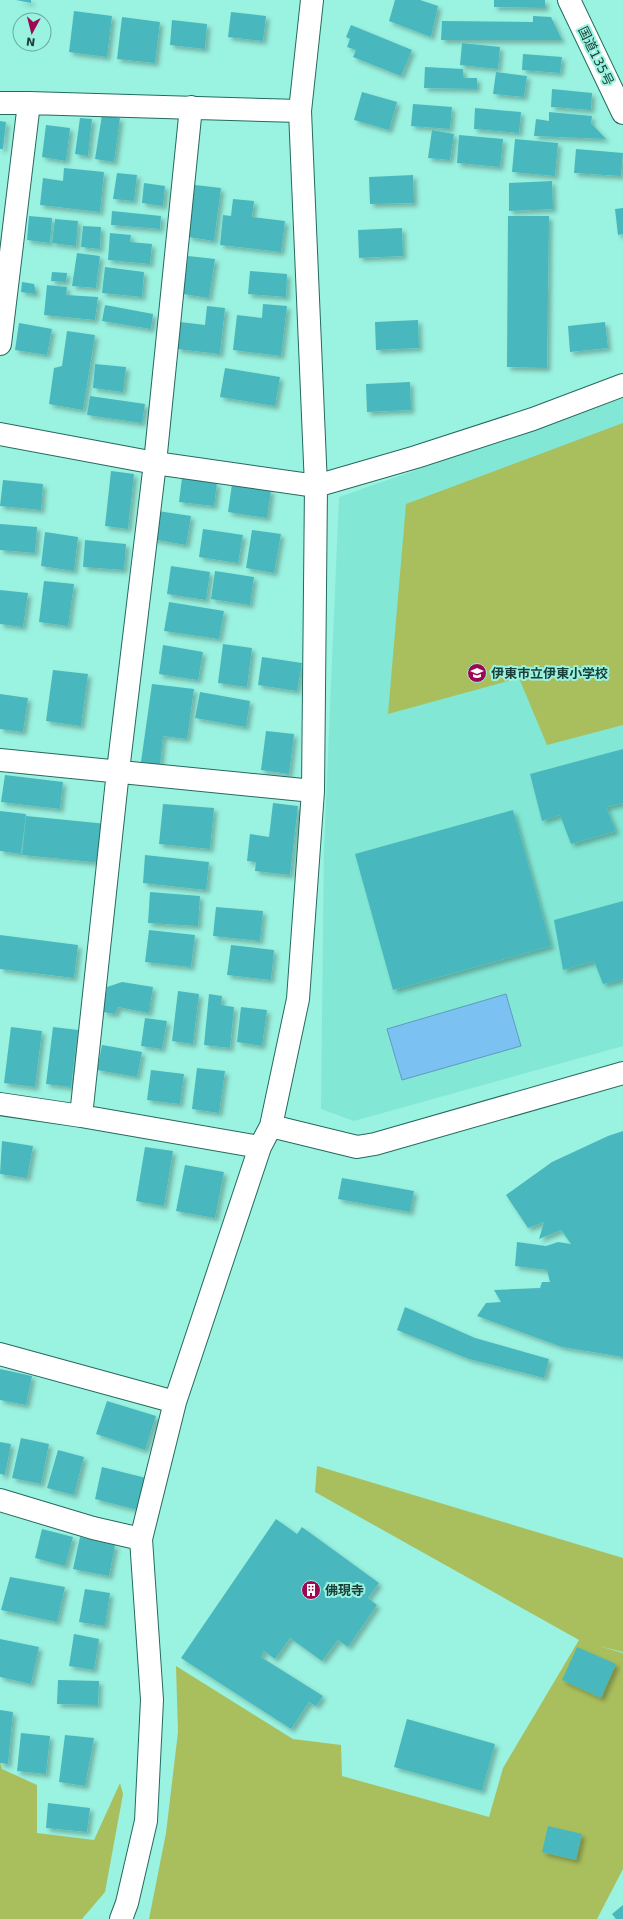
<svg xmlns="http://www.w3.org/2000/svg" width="623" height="1919" viewBox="0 0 623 1919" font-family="'DejaVu Sans','Noto Sans JP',sans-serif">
<defs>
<filter id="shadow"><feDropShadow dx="3.5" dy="3.5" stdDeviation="2" flood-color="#0004"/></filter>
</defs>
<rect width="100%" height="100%" fill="#9af2e0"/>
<path fill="#82e7d4" d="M 623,398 L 623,1046 L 354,1121 L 321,1109 L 324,848 L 339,497 Z"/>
<path fill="#a9bf5d" d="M 623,423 L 623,725 L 547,745 L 519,678 L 388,714 L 406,504 Z
M 317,1466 L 623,1558 L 623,1652 L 599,1646 L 623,1653 L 623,1869 L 597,1919 L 149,1919 L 166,1833 L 178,1732 L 176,1666 L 293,1739 L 341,1745 L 342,1776 L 489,1817 L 503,1768 L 579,1640 L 315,1492 Z
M 0,1762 L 2,1769 L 37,1785 L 37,1833 L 94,1840 L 120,1783 L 123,1794 L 105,1892 L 82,1919 L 0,1919 Z"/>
<path fill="#7bc2f3" stroke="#5e9bbb" d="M 506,994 L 521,1046 L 402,1080 L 387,1029 Z"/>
<path fill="#49b8be" filter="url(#shadow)" d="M 16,0 L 31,0 L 31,3 Z
M 395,0 L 420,0 L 438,6 L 431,37 L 389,21 Z
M 494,0 L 545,0 L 545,8 L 494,7 Z
M 74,11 L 112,16 L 107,57 L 69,52 Z
M 231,12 L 266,16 L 263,41 L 228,37 Z
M 533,16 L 551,17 L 562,40 L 441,40 L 442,21 L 533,22 Z
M 122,17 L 160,22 L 155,63 L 117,59 Z
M 172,20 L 207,24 L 205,49 L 170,45 Z
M 351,25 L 412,50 L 401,76 L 353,57 L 356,50 L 347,47 L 350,39 L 346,37 Z
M 462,43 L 500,47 L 498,69 L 460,65 Z
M 523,54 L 562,57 L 560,73 L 522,70 Z
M 425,67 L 463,69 L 463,78 L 477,78 L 477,89 L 424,88 Z
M 496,72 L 527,76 L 524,97 L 493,94 Z
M 552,89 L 592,93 L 591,110 L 551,107 Z
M 362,92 L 397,102 L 389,130 L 354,120 Z
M 413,104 L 452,107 L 450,129 L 411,126 Z
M 475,108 L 521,112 L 519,133 L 474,129 Z
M 549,112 L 592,116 L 591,123 L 606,139 L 534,136 L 536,119 L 549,121 Z
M 102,115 L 120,118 L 114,162 L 95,159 Z
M 80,118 L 92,119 L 88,156 L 75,154 Z
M 0,121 L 6,122 L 3,149 L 0,149 Z
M 46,125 L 70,128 L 66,161 L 42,157 Z
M 432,130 L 454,134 L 450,160 L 428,158 Z
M 459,135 L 503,139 L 500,167 L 457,163 Z
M 515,139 L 558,143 L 555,176 L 512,172 Z
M 576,149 L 623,153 L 621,176 L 574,173 Z
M 64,168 L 104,172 L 100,212 L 40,205 L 43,178 L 63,181 Z
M 117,173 L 137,175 L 134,201 L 113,199 Z
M 413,175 L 414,203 L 370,204 L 369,177 Z
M 552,181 L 553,209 L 509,211 L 509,183 Z
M 144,183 L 165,186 L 163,206 L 142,203 Z
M 195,185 L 221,188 L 214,241 L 188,237 Z
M 233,199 L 254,201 L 252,217 L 285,221 L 281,252 L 220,245 L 223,215 L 231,216 Z
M 623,208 L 623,234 L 618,235 L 615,209 Z
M 112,211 L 161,216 L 160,229 L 111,225 Z
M 29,216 L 52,218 L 50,243 L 27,240 Z
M 508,216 L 549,216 L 547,368 L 507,367 Z
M 55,219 L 78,221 L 76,246 L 52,243 Z
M 83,226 L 101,227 L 100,249 L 81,247 Z
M 402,228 L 403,256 L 359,258 L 358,230 Z
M 110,233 L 131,235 L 130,242 L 152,244 L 150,264 L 108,260 Z
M 77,253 L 100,256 L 96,288 L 72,286 Z
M 188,256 L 215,259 L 209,298 L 183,294 Z
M 105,267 L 144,272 L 142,297 L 102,293 Z
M 250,271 L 287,274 L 286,297 L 248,294 Z
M 52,272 L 67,273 L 66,282 L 51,281 Z
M 22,282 L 34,284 L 36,294 L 21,292 Z
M 47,285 L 67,287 L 66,295 L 98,297 L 95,320 L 44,315 Z
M 263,304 L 287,306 L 281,356 L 233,350 L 237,315 L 262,318 Z
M 105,305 L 153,314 L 151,329 L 102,321 Z
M 207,306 L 225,308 L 220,354 L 177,349 L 180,322 L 205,325 Z
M 418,320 L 419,348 L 376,350 L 375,322 Z
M 605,322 L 608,348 L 570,352 L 568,326 Z
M 19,323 L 52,329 L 47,355 L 15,350 Z
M 67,331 L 95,335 L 83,410 L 49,404 L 54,368 L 62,366 Z
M 95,364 L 126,367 L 123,392 L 93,388 Z
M 225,368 L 280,377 L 275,406 L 220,397 Z
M 410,382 L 411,410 L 367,412 L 366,384 Z
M 90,396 L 145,404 L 142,423 L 87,415 Z
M 111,471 L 134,474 L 128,529 L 105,526 Z
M 182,478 L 217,483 L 214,506 L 179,502 Z
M 3,480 L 43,484 L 41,510 L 0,506 Z
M 232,484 L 271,490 L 267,518 L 228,512 Z
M 151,510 L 191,516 L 186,545 L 147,538 Z
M 0,524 L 37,527 L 35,553 L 0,550 Z
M 203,529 L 243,535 L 238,563 L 199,557 Z
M 252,530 L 281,534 L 274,573 L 246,568 Z
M 45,532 L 78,537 L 74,571 L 41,566 Z
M 85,540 L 126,544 L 124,570 L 83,567 Z
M 171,566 L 210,572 L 206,600 L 167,594 Z
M 215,571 L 254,577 L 250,605 L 211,599 Z
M 44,581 L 74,584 L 68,626 L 39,622 Z
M 0,590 L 28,593 L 23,627 L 0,624 Z
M 169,602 L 224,611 L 219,639 L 164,631 Z
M 223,644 L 252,648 L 247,687 L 218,683 Z
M 163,645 L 203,652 L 198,680 L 159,674 Z
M 262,657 L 302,663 L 297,691 L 258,685 Z
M 53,670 L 88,674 L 81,726 L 46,721 Z
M 152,684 L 194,689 L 187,739 L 163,736 L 160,765 L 141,762 Z
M 200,692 L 250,701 L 246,727 L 195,718 Z
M 0,694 L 28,698 L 23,732 L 0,729 Z
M 266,731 L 294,734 L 289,774 L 261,770 Z
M 623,749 L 623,803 L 606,807 L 616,831 L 571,844 L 560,815 L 542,821 L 530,774 Z
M 5,775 L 63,782 L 60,809 L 1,802 Z
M 273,803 L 298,806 L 290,875 L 255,871 L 256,862 L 247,861 L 250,834 L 269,837 Z
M 163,804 L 214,808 L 210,849 L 159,844 Z
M 513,810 L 551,946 L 393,990 L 355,854 Z
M 0,811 L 26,814 L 21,854 L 0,851 Z
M 26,816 L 107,824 L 103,863 L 22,855 Z
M 145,855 L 209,862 L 206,890 L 143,883 Z
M 150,892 L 200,896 L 198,926 L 148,923 Z
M 623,901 L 623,979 L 603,984 L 594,961 L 563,970 L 554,920 Z
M 216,907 L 263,911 L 260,941 L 213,936 Z
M 149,930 L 195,935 L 191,967 L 145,962 Z
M 0,935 L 78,945 L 74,978 L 0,969 Z
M 231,945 L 274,950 L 271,980 L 227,975 Z
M 122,982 L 153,987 L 149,1013 L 118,1007 L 115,1014 L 103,1012 L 107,987 Z
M 178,991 L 199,994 L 193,1044 L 172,1041 Z
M 209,994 L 222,996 L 221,1005 L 234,1007 L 230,1048 L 204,1045 Z
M 241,1007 L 267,1010 L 262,1046 L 237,1042 Z
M 145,1018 L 167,1021 L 162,1049 L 141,1046 Z
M 11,1027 L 42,1031 L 35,1087 L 4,1083 Z
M 53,1027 L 78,1030 L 71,1087 L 46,1084 Z
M 102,1045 L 142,1052 L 137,1077 L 97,1070 Z
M 197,1068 L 225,1071 L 219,1113 L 192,1109 Z
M 151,1070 L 184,1074 L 180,1104 L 147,1100 Z
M 623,1131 L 623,1357 L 562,1347 L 477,1316 L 486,1303 L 501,1302 L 494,1290 L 540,1288 L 542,1282 L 550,1282 L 547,1270 L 515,1266 L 517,1242 L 546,1246 L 558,1242 L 571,1244 L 561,1230 L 539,1239 L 544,1222 L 528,1228 L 506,1195 L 552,1162 L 608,1136 Z
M 2,1141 L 33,1146 L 27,1178 L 0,1174 Z
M 145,1147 L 173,1151 L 164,1206 L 136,1201 Z
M 185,1165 L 224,1172 L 215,1218 L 176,1211 Z
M 342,1178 L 414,1191 L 410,1212 L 338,1199 Z
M 405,1307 L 475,1338 L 549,1359 L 544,1378 L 469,1359 L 397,1330 Z
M 0,1369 L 32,1376 L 26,1405 L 0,1400 Z
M 107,1401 L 156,1416 L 145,1450 L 96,1434 Z
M 21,1438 L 49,1444 L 41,1484 L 12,1478 Z
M 0,1442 L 11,1444 L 5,1475 L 0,1474 Z
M 58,1450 L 84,1457 L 74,1495 L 47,1488 Z
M 102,1467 L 146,1478 L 138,1510 L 95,1499 Z
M 276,1519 L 297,1534 L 302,1527 L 379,1583 L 368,1598 L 377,1605 L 348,1647 L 338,1640 L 322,1661 L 290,1638 L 275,1659 L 264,1651 L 261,1657 L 323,1696 L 316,1706 L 309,1702 L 291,1729 L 181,1658 Z
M 42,1529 L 73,1537 L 65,1566 L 35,1558 Z
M 80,1537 L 115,1545 L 109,1576 L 73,1569 Z
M 10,1577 L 65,1587 L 57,1622 L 1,1610 Z
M 85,1589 L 110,1593 L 105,1626 L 79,1622 Z
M 74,1634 L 99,1639 L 94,1670 L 69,1666 Z
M 0,1639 L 39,1647 L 31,1684 L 0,1677 Z
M 577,1647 L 616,1664 L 601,1698 L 562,1680 Z
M 58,1680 L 99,1681 L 98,1705 L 57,1704 Z
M 0,1710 L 13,1712 L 8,1764 L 0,1763 Z
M 407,1719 L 495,1744 L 482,1791 L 394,1767 Z
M 21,1733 L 50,1736 L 46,1774 L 17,1771 Z
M 65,1735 L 94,1738 L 85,1786 L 59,1782 Z
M 48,1803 L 90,1808 L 87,1832 L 46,1828 Z
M 548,1826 L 582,1834 L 576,1860 L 542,1852 Z
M 623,1905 L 623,1919 L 616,1919 L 612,1914 Z"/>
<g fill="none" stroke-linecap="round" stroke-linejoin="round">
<defs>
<path id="minor" d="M 0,103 L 29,103
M 0,344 L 29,103 L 300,111
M 0,434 L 155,463 L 316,486 L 416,457 L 533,419 L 623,385
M 0,760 L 313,791
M 0,1104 L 81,1116 L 260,1147
M 81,1116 L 118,771 L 155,463 L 191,107
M 271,1126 L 357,1147 L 375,1144 L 623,1073
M 0,1354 L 175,1402
M 0,1500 L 93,1528 L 141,1539
M 121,1919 L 127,1903 L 146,1821 L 152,1700 L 141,1539 L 175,1402 L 260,1147 L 271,1126 L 298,999 L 313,791 L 316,486 L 300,111 L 312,0"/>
<path id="highway" d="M 569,0 L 623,113"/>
</defs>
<use href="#minor" stroke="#256a5e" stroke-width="24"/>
<use href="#highway" stroke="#256a5e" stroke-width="24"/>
<use href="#minor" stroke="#fff" stroke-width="22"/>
<use href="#highway" stroke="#fff" stroke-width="22"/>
</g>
<defs>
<symbol id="school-disc" viewBox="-11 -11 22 22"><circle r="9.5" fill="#9e0853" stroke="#9af2e0"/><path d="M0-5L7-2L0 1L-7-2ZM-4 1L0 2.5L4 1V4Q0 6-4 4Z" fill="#fff"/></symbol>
<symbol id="building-disc" viewBox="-11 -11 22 22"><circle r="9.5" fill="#9e0853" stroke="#9af2e0"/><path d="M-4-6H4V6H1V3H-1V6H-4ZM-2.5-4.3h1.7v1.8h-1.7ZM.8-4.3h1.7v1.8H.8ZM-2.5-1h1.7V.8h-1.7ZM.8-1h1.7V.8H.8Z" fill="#fff"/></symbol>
</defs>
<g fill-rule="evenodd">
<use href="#school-disc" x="466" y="662" width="22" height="22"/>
<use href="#building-disc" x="300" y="1579" width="22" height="22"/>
</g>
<g text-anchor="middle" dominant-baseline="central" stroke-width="4" stroke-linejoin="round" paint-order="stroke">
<g font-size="13" fill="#1b4039" stroke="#9af2e0">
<text transform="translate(596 56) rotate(64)">国道135号</text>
</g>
<g font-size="13" font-weight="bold" fill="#1b4039" stroke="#9af2e0" text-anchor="start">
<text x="491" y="673">伊東市立伊東小学校</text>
<text x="325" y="1590">佛現寺</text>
</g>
</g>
<g transform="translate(32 32) rotate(187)"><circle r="19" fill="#9af2e0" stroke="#67ab9d"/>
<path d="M0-3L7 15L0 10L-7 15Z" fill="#9e0853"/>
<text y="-6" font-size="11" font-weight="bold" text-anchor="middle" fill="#1b4039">N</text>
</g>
</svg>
